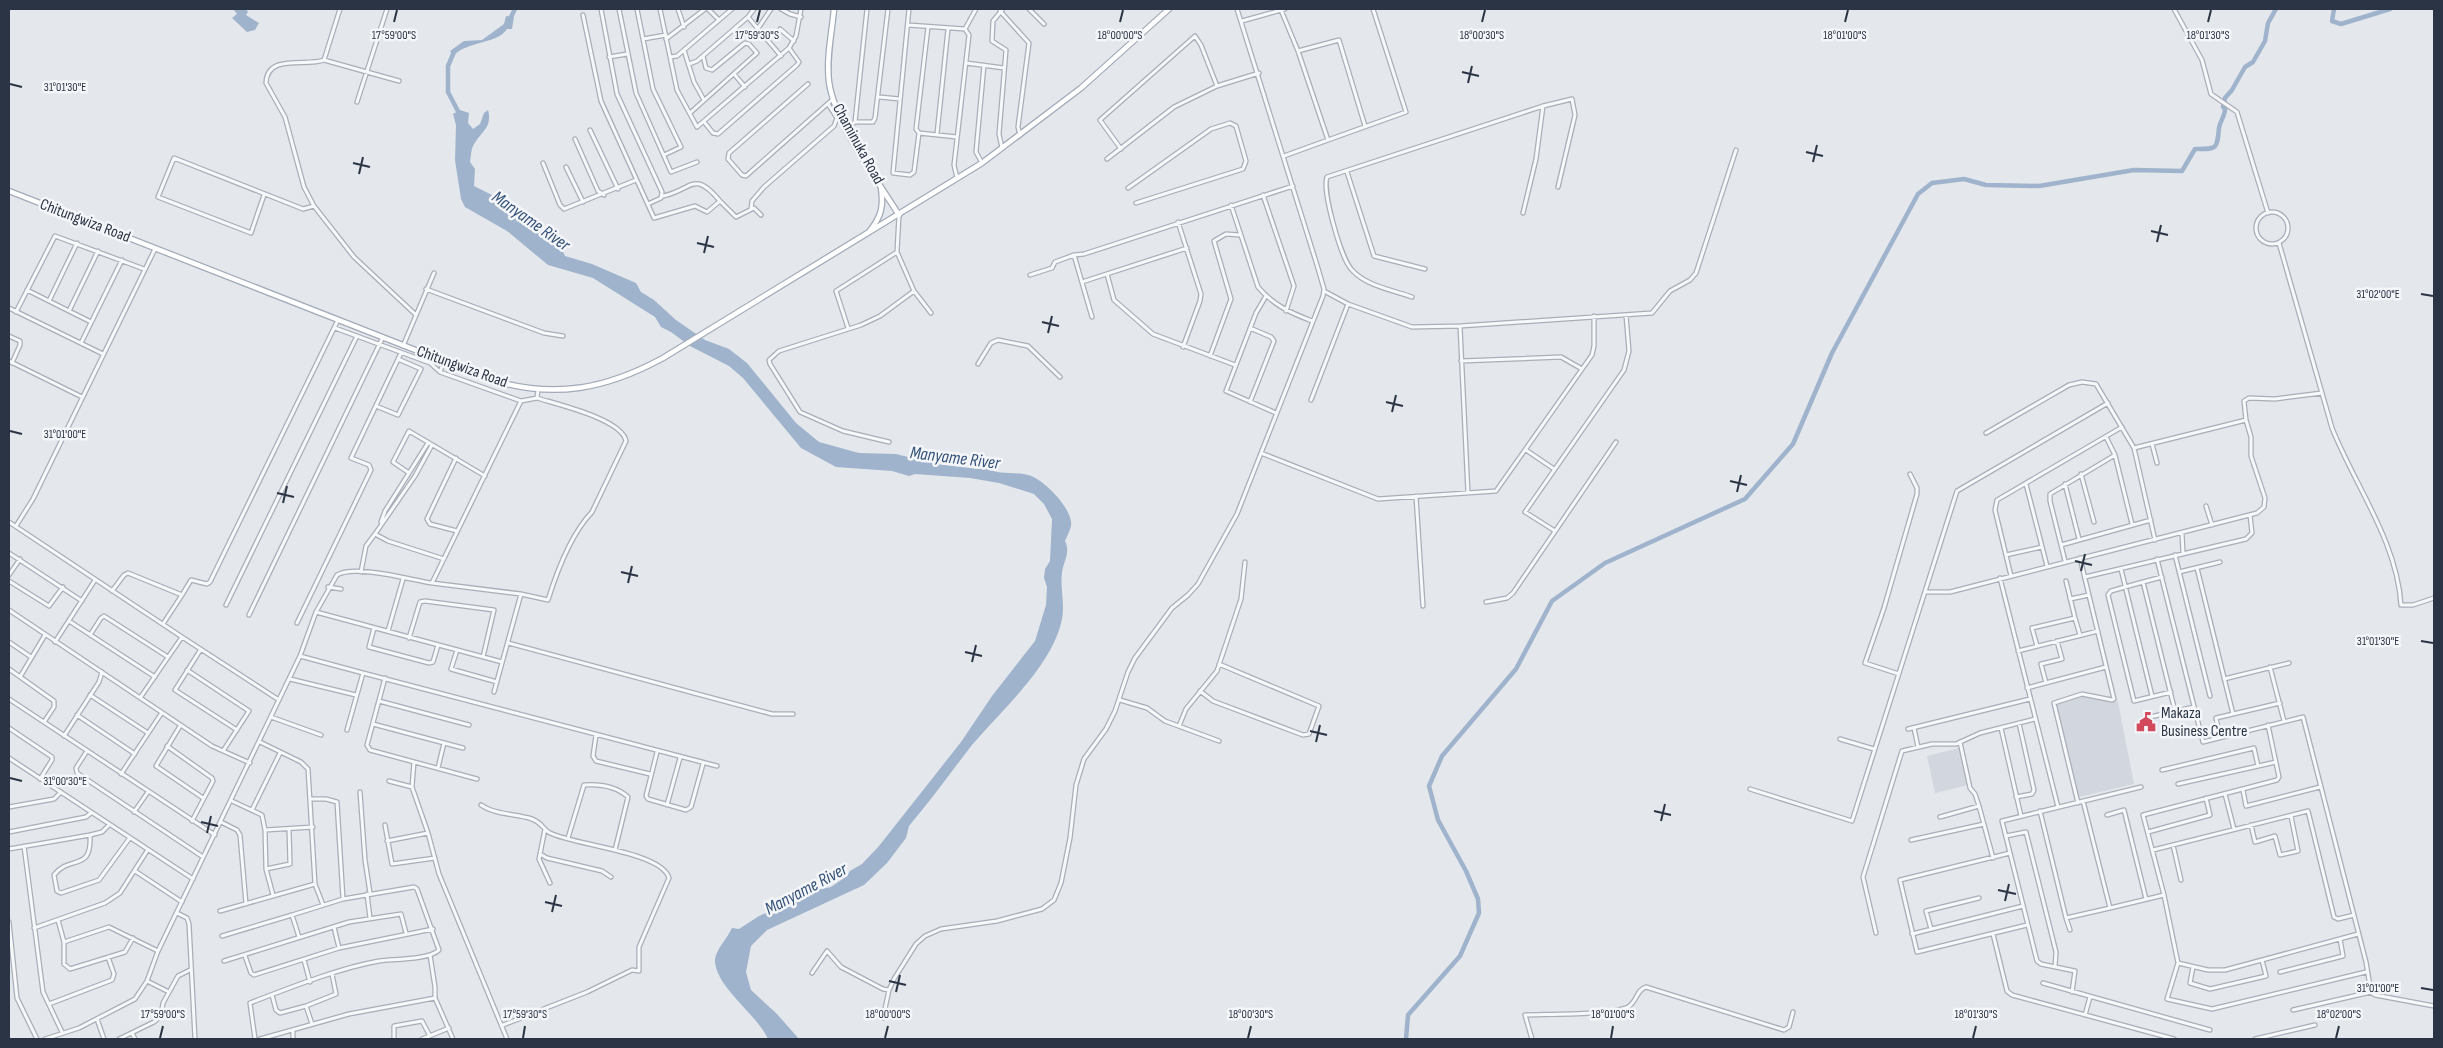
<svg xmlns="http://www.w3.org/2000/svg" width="2443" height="1048" viewBox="0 0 2443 1048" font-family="'Sofia Sans Condensed',sans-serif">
<rect width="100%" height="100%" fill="#e4e7ec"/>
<path fill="#d2d6de" d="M 2084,695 L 2118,702 L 2134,784 L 2079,797 L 2055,703 Z
M 1963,747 L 1972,784 L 1935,793 L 1927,756 Z"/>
<path fill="#9fb4cc" d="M 233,9 L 246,9 L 248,12 L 246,15 L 259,23 L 255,30 L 247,32 L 232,18 L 237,14 Z
M 506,16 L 514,17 L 512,29 L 507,29 C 498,44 469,40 453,56 L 450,51 L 464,41 L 482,40 L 504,24 Z
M 460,110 L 469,113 L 468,123 L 473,129 L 480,124 L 484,113 L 488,110 C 493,128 480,132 473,146 C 471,150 471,157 470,162 L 475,169 L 474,186 L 508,203 L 516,214 L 558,241 L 565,256 L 592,264 L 636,283 L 641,292 L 654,300 L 676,320 L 705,340 L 729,349 L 747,363 L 796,423 L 819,442 L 859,453 L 896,454 L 936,464 L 978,469 L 984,467 C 998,476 1013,471 1028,475 C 1043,478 1074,510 1071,526 C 1070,531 1067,536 1065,541 C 1071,553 1063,562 1062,573 C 1060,588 1065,604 1062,619 C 1053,665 1002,710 972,745 C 951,772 931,800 909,826 L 906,838 L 887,863 L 864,885 L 767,930 L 751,946 L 746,972 L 751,990 L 777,1014 L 799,1039 L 768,1039 C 757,1014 714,986 715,959 C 716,950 728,937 732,928 L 739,929 L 759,916 L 808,895 L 815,890 L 831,887 L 847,876 L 850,871 L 862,864 L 879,846 L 961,742 L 992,696 L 1035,641 L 1046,605 L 1047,587 L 1044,578 L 1045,569 L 1050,561 L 1052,519 L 1044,504 L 1034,494 L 999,483 L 970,478 L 915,474 L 909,476 L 892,471 L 836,467 L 801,448 L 743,378 L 729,366 L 690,346 L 671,332 L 661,327 L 655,317 L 593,278 L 548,265 L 507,231 L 465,207 L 461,199 L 455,160 L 456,125 L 453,114 Z"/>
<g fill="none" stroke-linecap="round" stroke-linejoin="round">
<path stroke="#9fb4cc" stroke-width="4.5" d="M 2334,9 L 2332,21 L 2341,24 L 2390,9
M 509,21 L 515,9
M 454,52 L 448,66 L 448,92 L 461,117
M 1406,1039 L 1408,1015 L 1460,956 L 1479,913 L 1478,899 L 1466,871 L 1438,820 L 1429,786 L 1442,756 L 1516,669 L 1552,601 L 1605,563 L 1745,499 L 1793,444 L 1832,353 L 1918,194 L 1932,183 L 1964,179 L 1986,185 L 2039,186 L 2134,170 L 2182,171 L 2195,149 C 2217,149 2217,150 2219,128 C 2220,121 2225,116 2225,109 L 2223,107 L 2225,98 L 2232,90 L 2245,67 L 2253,62 L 2265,41 L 2268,23 L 2276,9"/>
<defs>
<path id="minor" d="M 340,9 L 324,60 C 307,67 267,53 266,83 L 285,117 L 304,187 L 314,206 L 354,257 L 415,314
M 601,9 L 617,94 L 662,192 L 661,198 L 648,204
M 619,9 L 636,93 L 671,172 L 697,162
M 637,9 L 643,39
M 660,9 L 677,90 L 697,127 L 789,48 L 796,36 L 801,9
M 678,9 L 684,27
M 708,9 L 719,20
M 781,9 L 790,14 L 801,17
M 909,9 L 893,173 L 910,175 L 914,172 L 919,133
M 1029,9 L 1044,24
M 2174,9 L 2202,60 L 2211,94 L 2237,112 L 2268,213
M 1281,10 L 1298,51 L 1328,140 L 1406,112 L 1373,9
M 1000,11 L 1029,43 L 1018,127 L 1020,135
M 583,15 L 601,101 L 654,218 L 695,206 L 707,212 L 720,201 L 736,217 L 754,208 L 761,215
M 748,17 L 781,56
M 1242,21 L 1285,9
M 908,25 L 965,29 L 969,35 L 954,165 L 957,178
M 928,27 L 916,129 L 919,133 L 957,137
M 780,29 L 794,41
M 965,29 L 976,9
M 757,30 L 771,9
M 666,39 L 705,9
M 684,50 L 694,82 L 704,100
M 1298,51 L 1339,40 L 1365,126
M 609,57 L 627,54
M 670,57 L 677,56 L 684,50 L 732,9
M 324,60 L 399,81
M 966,63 L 1004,68
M 689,64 L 697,61 L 748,17 L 754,9
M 734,74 L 745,87
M 808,84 L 729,153 L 728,159 L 742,175 L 746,176 L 833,99
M 879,97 L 900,99
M 357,102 L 387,9
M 690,113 L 757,53 L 749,44 L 745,43 L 712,70 L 706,68 L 703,56
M 855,122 L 867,9
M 705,123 L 713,133 L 718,134 L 797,65 L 799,62 L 789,48
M 847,128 L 855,122 L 873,122 L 875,118 L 888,9
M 590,130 L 618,189
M 937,134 L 948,29
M 575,139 L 598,191 L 604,195
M 1002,148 L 999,134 L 1006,50 L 992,41 L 993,21 L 1003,9
M 1121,149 L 1100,120 L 1195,36 L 1201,45 L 1217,86
M 664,155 L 681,147 L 653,89 L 643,39 L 666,35
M 1284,156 L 1328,140
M 1107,159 L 1174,107 L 1217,86 L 1259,73
M 543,163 L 560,205 L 564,209 L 636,180
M 982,163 L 976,152 L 984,65
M 566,167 L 583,202
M 1347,172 L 1374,256 L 1425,269
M 1128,188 L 1211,129 L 1230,123 L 1236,126 L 1246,161 L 1243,169 L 1136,203
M 264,195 L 251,233 L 158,197 L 174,158 L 303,209 L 314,206
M 1263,195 L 1294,286 L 1286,311
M 663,196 C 693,190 693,169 720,201
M 1231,205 L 1258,287 C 1273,305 1291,313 1312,321
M 751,209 L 752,201 L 764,187 L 834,126 L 837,118 L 828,104
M2256 228a16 16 0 1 1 32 0a16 16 0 1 1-32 0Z
M 1523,213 L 1536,159 L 1543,106
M 899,215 L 897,252 L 914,291 L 931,313
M 1178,222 L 1201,294 L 1200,301 L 1183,347
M 2279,243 L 2332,428 C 2355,486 2397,541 2401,605 L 2413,605 L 2434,598
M 1074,255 L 1092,317
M 1107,274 L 1114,300 L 1153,334 L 1235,365
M 1030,275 L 1052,268 L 1055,262 L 1074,255 L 1084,254 L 1293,186
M 1082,282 L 1187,248
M 426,289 L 544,333 L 563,336
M 27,290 L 91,322
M 1324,291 L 1348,304 L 1412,327 L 1460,326 L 1652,313 L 1670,291 L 1690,280 L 1696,273 L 1736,150
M 1266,296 L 1256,313 L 1226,391 L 1276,413
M 1412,297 C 1393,290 1366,286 1352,270 C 1341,259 1322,191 1327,177 L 1543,106 L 1572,99 L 1575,115 L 1558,187
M 49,301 L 77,243
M 9,308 L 103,354
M 69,311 L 98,251
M 16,312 L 55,236 L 144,269
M 1460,326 L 1468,493
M 335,328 L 430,363 L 440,372
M 848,328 L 836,291 L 897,252
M 1250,328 L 1271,337 L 1274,341 L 1250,402
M 9,336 L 20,341 L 20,345 L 12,363
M 81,343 L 122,260
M 403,346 L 434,273
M 1210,356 L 1231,299 L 1214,241 L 1226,234 L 1240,235
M 9,361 L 82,397
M 444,361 L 440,372 L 521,401
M 1461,361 L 1561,357 L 1582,369
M 978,364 L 991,343 L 998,340 L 1028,346 L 1060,377
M 1311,400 L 1348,304
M 376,406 L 398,415 L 421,369 L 398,359
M 1986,433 L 2069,385 L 2082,382 L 2096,384 L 2134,448 L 2155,540
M 2106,437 L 2115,455 L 2132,524
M 889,442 L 843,431 L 800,412 L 770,364 L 769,360 L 779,351 L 861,325 L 880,316 L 914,291
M 2152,444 L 2157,463
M 432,445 L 415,476 L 375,534 L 388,541 L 444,559
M 2134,448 L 2246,420
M 1526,450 L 1554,469
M 1261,453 L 1378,499 L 1496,491 L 1592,355 L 1594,346 L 1594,316
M 456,458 L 427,519 L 430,524 L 457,531
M 409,473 L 393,462 L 409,431 L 485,476
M 2081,474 L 2094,522
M 2026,484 L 2047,566
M 2065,484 L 2079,539
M 1416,496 L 1423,606
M 2206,506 L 2212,525
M 9,522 L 182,637
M 381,522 L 385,511 L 428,443
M 16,526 L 33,499 L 155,249
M 1555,531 L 1525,512 L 1624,370 L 1629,351 L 1626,315
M 2182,533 L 2183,553
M 2061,545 L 2151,520
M 9,553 L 82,601
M 2006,555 L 2042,547
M 2175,555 L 2210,696
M 2157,559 L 2203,742 L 2303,717 L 2366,962 L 2371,992
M 2065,561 L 2050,501 L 2050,494 L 2115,455
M 2197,568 L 2233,714
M 2121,569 L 2152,696
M 361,572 L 366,546 L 375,534
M 2179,572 L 2220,562
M 9,575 L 20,559
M 2011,576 L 1995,510 L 1997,500 L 2122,427
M 2085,577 L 2246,539 L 2252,533 L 2250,515
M 2162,577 L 2143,582 L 2175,711
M 2000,578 L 2058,807
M 9,581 L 49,606 L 63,587
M 2066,581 L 2075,618
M 2143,582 L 2111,591 L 2108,595 L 2134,701 L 2171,692
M 432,583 L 521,594 L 548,600 C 557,571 571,534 592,512 L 626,441 C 622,419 556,404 537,398
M 328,587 L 341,589
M 112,591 L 124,575 L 128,573 L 182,595 L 163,624
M 1926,592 L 1950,592 L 2257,513 L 2264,507 L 2265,498 L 2251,456 L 2251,437 L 2246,420 L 2244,401 L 2249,398 L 2275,399 L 2322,393
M 182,595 L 191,580 L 207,584 L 210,582 L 338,320
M 2070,599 L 2089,595
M 1486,602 L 1507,598 L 1513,593 L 1616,442
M 226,605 L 356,338
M 9,610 L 212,746 L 250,763
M 316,612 L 502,662
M 249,615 L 383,337
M 69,621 L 155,677
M 297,623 L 371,470 L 369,465 L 351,458 L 401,353
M 374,628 L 369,647 L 429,663 L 433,662 L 438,645
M 388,631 L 403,579
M 90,635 L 101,618 L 104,616 L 168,657
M 409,638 L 420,602 L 425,601 L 494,610 L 483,657
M 9,642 L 31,657
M 55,642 L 95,580
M 508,643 L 772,714 L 793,714
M 2037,646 L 2032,628 L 2075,618 L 2080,635
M 201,649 L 175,690 L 237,730
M 457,650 L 451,669 L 497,682
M 2018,651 L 2098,631
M 300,656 L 363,673
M 2270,667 L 2284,721
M 9,669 L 54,701 L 54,707 L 44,722
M 187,670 L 249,711 L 223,751
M 1899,674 L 1865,663 L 1884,608 L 1917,494 L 1917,488 L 1910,474
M 20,677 L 45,635
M 385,678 L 367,745 L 370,750 L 477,779
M 290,679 L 356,695
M 2224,679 L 2289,663
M 2046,683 L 2041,664 L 2062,659 L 2057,641
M 2027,688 L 2106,667
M 1200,691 L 1213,701 L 1303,735 L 1309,734 L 1319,706 L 1219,664
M 494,692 L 521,594
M 90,695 L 148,733
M 140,698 L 182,637 L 279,700
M 9,699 L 215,835
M 1120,700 L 1147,708 L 1165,721 L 1219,741
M 379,701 L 469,725
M 77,715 L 135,754
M 271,717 L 321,735
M 2150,717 L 2194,707
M 373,724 L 463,748
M 180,726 L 156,766 L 203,798
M 1179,726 L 1186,709 L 1217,671 L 1241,599 L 1245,562
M 9,728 L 52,757 L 52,760 L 40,779
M 1914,728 L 1918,747
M 2001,728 L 2021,816
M 1908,729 L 2030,699
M 347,730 L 363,673 L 717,766
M 596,735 L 593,756 L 596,761 L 650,774
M 64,736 L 99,682 L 102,672
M 2220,737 L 2216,718 L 2280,703
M 1840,739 L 1874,749
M 260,742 L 301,762 L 308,769 L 315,884 L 323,905
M 1960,742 L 1970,788 L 1975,794 L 1979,806
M 167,746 L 212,778 L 213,781 L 192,821
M 87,751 L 76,768 L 77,773 L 203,857
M 657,752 L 646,796 L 648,799 L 686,810 L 691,807 L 703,764
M 9,758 L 193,879
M 414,762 L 412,787 L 428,833 L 439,874 L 507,1039
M 438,768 L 444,743
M 2162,770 L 2254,748 L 2258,766
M 121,774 L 161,714
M 389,781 L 412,787
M 2178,784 L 2276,762
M 1750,789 L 1852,821 L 1957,491 L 2108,403
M 2243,790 L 2246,806 L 2320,787
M 360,792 L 365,860 L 370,893
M 2225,794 L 2234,829
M 2016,797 L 2032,794 L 2034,790 L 2019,723
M 310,799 L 326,799 L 337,802 L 343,899
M 232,801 L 262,815 L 265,830
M 2083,801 L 2110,908 L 2164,895 L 2178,963 L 2208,970 L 2225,970 L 2358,934
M 2078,803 L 2054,703 L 2082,694 L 2112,700 L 2114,699 L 2080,558
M 481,805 C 494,814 514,814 529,818 C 543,822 542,829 550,833 C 574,845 662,852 669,878 L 639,947 L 639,971 L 632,970 L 587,992 L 503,1025
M 667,805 L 680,758
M 9,807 L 54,799 L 60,793
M 252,810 L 280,753
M 2040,811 L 2066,918 L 2110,908
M 134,812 L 148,792
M 2107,815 L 2124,810 L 2146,899
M 1940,817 L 1979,806 L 1993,858
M 221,822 L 237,830 L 240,835 L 246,904
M 385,825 L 392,864 L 435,858
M 2251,825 L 2255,842 L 2275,836 L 2280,855 L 2298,851 L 2291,816
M 545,829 L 539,859 L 550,883
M 9,832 L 86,817 L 91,813
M 2148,832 L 2210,815 L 2206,798
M 90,835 C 92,873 70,854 54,875 L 57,891 L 61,893 L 99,880 L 129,839
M 2006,836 L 2026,832 L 2056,952 L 2055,967
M 568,838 L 584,785 C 599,784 616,786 628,797 L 615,850
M 1911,840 L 1984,824
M 387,841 L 428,833
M 2173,845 L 2181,880
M 24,846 L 43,992 L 62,1032
M 9,849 L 90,835 L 102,832 L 109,825
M 2153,850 L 2308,811 L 2334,917 L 2338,919 L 2354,915
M 2010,853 L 1900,880 L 1917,952 L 2027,925
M 540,854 L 547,858 L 602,871 L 611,877
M 266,869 L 290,864 L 289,829
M 135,871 L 182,902
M 367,894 L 370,918
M 273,895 L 266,869 L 265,830 L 313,827
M 2164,895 L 2143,815 L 2277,780 L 2279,777 L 2268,725
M 220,911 L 315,884
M 177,913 L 187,918 L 189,924 L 195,1039
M 2066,918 L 2070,930
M 58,920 L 64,942 L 64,964 L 70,969 L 125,952 L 133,938
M 9,922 L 17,998 L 37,1039
M 334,927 L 339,948
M 34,928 L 105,903 L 120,893 L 147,851
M 1931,929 L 1926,911 L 1979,898
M 1876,933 L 1863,877 L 1902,751 L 1932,744 L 1956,744 L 1980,733 L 2035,719
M 1912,934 L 2023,906
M 1993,934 L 2007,991 L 2012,995 L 2174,1039
M 222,936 L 292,915
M 64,942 L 109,927 L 158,951
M 430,955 L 435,987 L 435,998 L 453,1039
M 245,956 L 251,973 L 254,975 L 339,948 L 433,929
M 304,960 L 310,982
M 224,961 L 349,922 L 401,914 L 406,933
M 2178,963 L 2167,999 L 2212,1009 L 2366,972
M 2193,967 L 2190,983 L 2210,989 L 2266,976 L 2262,960
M 2280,972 L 2343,956 L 2340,939
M 812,973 L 827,951 L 841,967 L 883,989 L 889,990
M 147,981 L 169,992
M 2043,983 L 2210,1030
M 2072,992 L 2075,971 L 2041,964 L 2037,961 L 2002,821 L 2141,787
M 272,995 L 276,1010 L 280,1013 L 306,1006 L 336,994 L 332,974
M 49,1004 L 112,980 L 114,974 L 108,957
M 306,1006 L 312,1024
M 2293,1010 L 2371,992 L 2375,995 L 2434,1006
M 2085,1015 L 2090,997
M 883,1018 L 889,990 L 894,979 L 916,944 L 925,936 L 941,929 L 997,921 L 1042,909 L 1054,900 L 1061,883 L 1070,838 L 1076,785 L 1084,759 L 1106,729 L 1115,711 L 1128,672 L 1135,658 L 1172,608 L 1188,595 L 1198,584 L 1237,514 L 1323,296 L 1324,289 L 1317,265 L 1237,9
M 97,1019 L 104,1039
M 293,1030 L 293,1039
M 132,1033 L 135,1039
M 45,1039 L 79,1028 L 135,999 L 147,981 L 158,951 L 300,656 L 316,612 L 337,575 C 354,564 411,580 432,583 L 521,401 L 537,398 L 538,390
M 119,1039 L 154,1022 L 161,1016 L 163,1003 L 178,976 L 190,970
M 255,1039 L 250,1003 C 289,988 339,968 379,961 C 394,959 429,960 439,950 L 417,889 L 414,887 L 343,899 L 292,915 L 299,937
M 260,1039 L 349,1014 L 435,998
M 394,1039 L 394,1026 L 422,1021 L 430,1036
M 422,1039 L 449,1028
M 1532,1039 L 1525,1015 C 1548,1014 1610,1015 1628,1007 C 1637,1002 1636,990 1646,987 L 1784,1030 L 1789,1027 L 1793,1012
M 2255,1039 L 2315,1025"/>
<path id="major" d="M 834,9 C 832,32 826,58 829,82 C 835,124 876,178 899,215
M 9,191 L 492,380 C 555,399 606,389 663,358 L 982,163 L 1081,88 L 1169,9
M 869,232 C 881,217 884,207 881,188"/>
</defs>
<use href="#minor" stroke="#a9aeb7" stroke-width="5.5"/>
<use href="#major" stroke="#a3abb8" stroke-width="7"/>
<use href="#minor" stroke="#f7f8fa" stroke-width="3"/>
<use href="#major" stroke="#fff" stroke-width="4.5"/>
</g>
<path fill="none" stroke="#2b3445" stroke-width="2" d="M 394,22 L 397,10M 757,22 L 760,10M 1120,22 L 1123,10M 1482,22 L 1485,10M 1845,22 L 1848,10M 2208,22 L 2211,10M 1462,72 L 1479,76M 1468,83 L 1472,66M 10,84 L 22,87M 1806,152 L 1823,156M 1813,162 L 1817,145M 353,163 L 370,167M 359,174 L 363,157M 2151,231 L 2168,235M 2157,242 L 2161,225M 697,243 L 714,247M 704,253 L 708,236M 2421,294 L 2433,296M 1042,322 L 1059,326M 1048,333 L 1052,316M 1386,402 L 1403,406M 1392,412 L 1396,395M 10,431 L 22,434M 1730,481 L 1747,485M 1737,492 L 1741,475M 277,493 L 294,497M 283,503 L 287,486M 2075,561 L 2092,565M 2081,571 L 2085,554M 621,572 L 638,576M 628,583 L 632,566M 2421,641 L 2433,643M 965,652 L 982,656M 972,662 L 976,645M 1310,731 L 1327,735M 1316,742 L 1320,725M 10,778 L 22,781M 1654,811 L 1671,815M 1661,821 L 1665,804M 201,822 L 218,826M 207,833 L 211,816M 1998,890 L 2016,894M 2005,901 L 2009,884M 545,902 L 562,906M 552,912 L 556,895M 889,981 L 906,985M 2421,988 L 2433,990M 896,992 L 900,975M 160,1038 L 163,1026M 523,1038 L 525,1026M 885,1038 L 888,1026M 1248,1038 L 1251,1026M 1611,1038 L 1613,1026M 1973,1038 L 1976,1026M 2336,1038 L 2339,1026"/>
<defs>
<symbol id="civic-bare" viewBox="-9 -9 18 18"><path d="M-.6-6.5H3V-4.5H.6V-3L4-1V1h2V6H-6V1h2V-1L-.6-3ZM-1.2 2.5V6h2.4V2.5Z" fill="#d1495b" stroke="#f4f6f9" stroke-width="2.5" paint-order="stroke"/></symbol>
</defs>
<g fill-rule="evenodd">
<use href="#civic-bare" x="2132" y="708" width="28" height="28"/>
</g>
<g text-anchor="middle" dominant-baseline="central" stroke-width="5" stroke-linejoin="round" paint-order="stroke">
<g font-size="16" fill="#2b3445" stroke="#f4f6f9">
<text transform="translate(858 144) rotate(61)">Chaminuka Road</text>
<text transform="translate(85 221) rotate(21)">Chitungwiza Road</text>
<text transform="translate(462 367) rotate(20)">Chitungwiza Road</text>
</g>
<g font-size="16" fill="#2b3445" stroke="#f4f6f9" text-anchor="start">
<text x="2161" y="713">Makaza<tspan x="2161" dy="18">Business Centre</tspan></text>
</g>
<g font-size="18" font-style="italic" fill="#34527a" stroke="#f4f6f9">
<text transform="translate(531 221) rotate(35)">Manyame River</text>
<text transform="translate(955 458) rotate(7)">Manyame River</text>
<text transform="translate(806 889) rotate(-28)">Manyame River</text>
</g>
</g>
<g font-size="12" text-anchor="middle" fill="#2b3445" stroke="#f4f6f9" stroke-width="5" stroke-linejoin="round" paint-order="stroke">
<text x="394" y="39">17°59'00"S</text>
<text x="757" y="39">17°59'30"S</text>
<text x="1120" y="39">18°00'00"S</text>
<text x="1482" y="39">18°00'30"S</text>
<text x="1845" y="39">18°01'00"S</text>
<text x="2208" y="39">18°01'30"S</text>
<text x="65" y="91">31°01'30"E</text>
<text x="2378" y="298">31°02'00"E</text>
<text x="65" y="438">31°01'00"E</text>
<text x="2378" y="645">31°01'30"E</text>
<text x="65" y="785">31°00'30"E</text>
<text x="2378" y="992">31°01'00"E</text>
<text x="163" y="1018">17°59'00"S</text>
<text x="525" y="1018">17°59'30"S</text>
<text x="888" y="1018">18°00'00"S</text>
<text x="1251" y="1018">18°00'30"S</text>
<text x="1613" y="1018">18°01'00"S</text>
<text x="1976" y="1018">18°01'30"S</text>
<text x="2339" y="1018">18°02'00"S</text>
</g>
<rect width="2443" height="1048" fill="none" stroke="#2b3445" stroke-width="20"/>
</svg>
